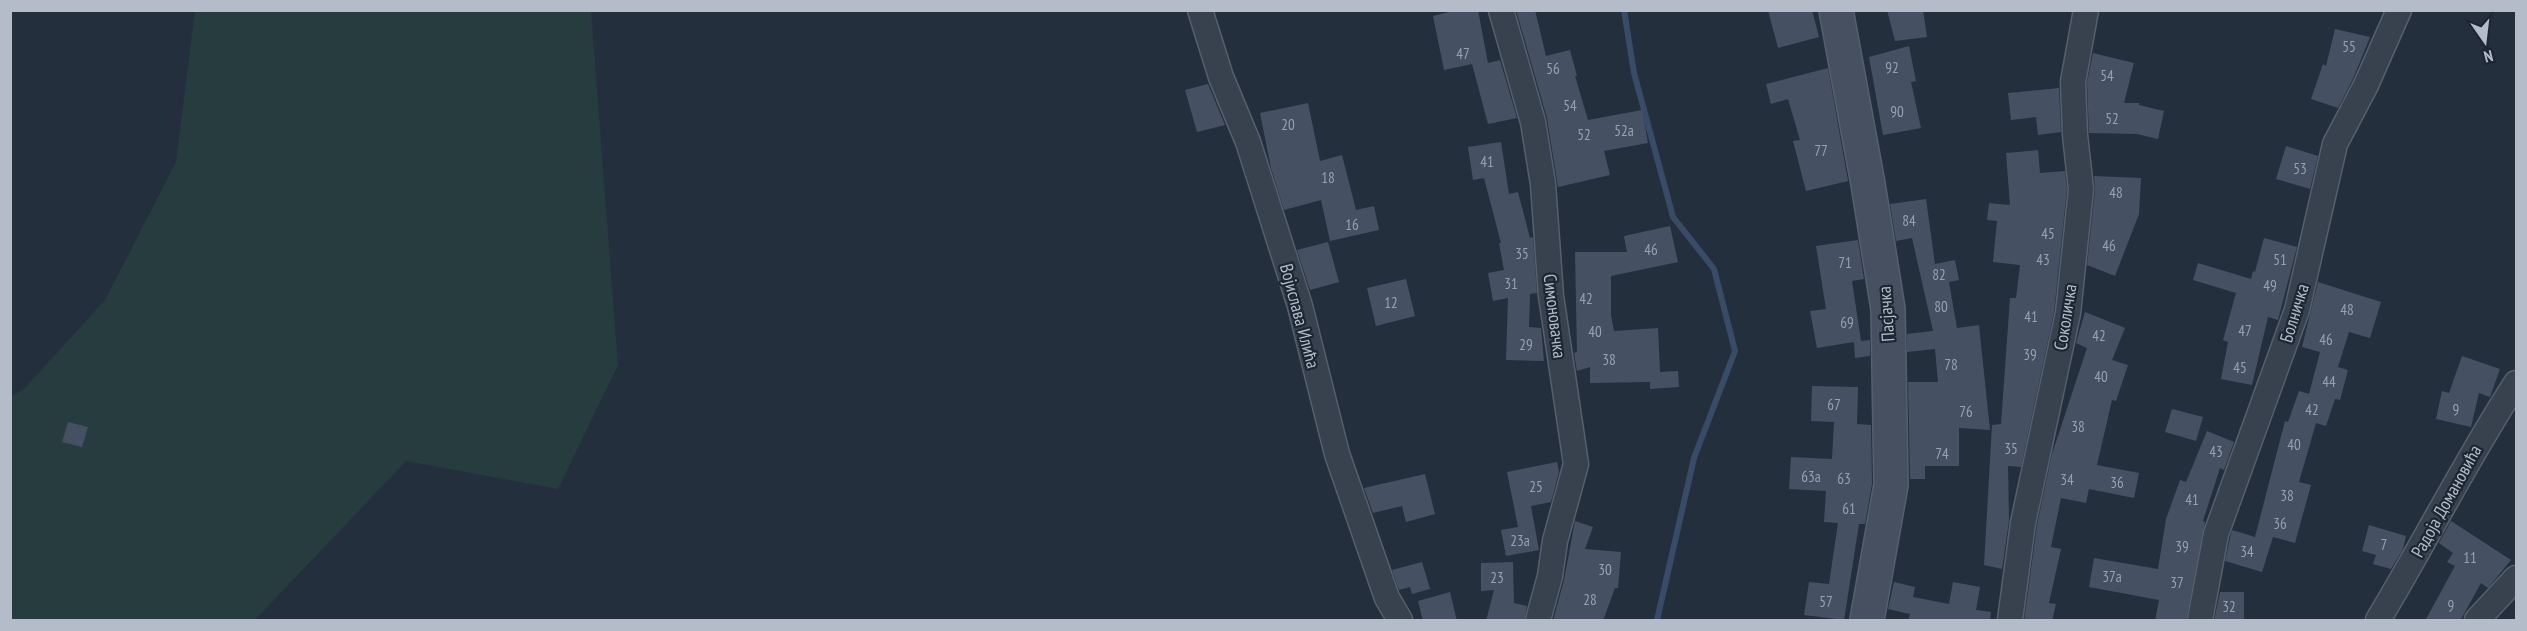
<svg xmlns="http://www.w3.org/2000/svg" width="2527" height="631" viewBox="0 0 2527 631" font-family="'PT Sans Narrow',sans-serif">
<rect width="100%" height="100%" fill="#242f3e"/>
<path fill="#263c3f" d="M 195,11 L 591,11 L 618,365 L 558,489 L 406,461 L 255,620 L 11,620 L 10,397 L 24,389 L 105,300 L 176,162 Z"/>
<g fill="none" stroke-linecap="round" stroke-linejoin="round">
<path stroke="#394c67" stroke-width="6" d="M 1624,10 L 1634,73 L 1673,217 L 1714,269 L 1735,351 L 1694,458 L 1657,620"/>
</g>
<path fill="#455162" d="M 1457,10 L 1478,10 L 1488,63 L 1500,60 L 1517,118 L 1488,124 L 1472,64 L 1444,70 L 1433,16 Z
M 1516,10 L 1535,10 L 1546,56 L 1570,50 L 1577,76 L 1575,76 L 1588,120 L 1642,110 L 1648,143 L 1604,151 L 1610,175 L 1558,187 L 1547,118 Z
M 1768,10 L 1812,10 L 1819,37 L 1778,48 Z
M 1887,10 L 1923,10 L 1927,37 L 1895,41 Z
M 2335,29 L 2370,37 L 2353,79 L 2338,108 L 2311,99 L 2323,64 L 2326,66 Z
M 1909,46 L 1916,81 L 1911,82 L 1921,128 L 1883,135 L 1869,57 Z
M 2093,53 L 2134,63 L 2124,103 L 2139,103 L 2139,105 L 2164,111 L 2158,139 L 2137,134 L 2089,133 L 2087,83 Z
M 1828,68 L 1848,181 L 1806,191 L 1793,141 L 1800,140 L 1788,99 L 1771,104 L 1766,84 Z
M 1208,84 L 1225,125 L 1197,132 L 1185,90 Z
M 2059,88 L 2061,132 L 2038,135 L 2036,117 L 2011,120 L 2008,93 Z
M 1308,103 L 1320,161 L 1342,155 L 1356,210 L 1374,206 L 1379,230 L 1330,241 L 1321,200 L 1284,210 L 1271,168 L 1260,113 Z
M 1501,142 L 1509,194 L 1518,192 L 1530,238 L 1533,237 L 1537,293 L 1530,294 L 1529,327 L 1541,328 L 1544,361 L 1506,360 L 1508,298 L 1493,301 L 1488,273 L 1504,270 L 1499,243 L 1501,243 L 1484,178 L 1473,180 L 1468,147 Z
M 2286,146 L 2318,156 L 2310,189 L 2276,179 Z
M 2038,150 L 2040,173 L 2065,171 L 2067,189 L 2054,312 L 2021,467 L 2008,466 L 2009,521 L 2002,569 L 1984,565 L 1992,425 L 2001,424 L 2010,298 L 2016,298 L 2020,265 L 1993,262 L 1997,221 L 1987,220 L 1989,203 L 2010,205 L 2006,153 Z
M 2094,176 L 2141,178 L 2139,214 L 2115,276 L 2087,265 L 2095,190 Z
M 1926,199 L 1935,264 L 1955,260 L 1959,280 L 1949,282 L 1957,328 L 1979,325 L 1990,430 L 1959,428 L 1959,466 L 1925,466 L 1925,479 L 1910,479 L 1908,382 L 1938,382 L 1935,349 L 1907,352 L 1907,334 L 1933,331 L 1912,238 L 1896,241 L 1890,204 Z
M 1670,226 L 1678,262 L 1611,276 L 1611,315 L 1614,331 L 1658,328 L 1660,372 L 1678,371 L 1679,387 L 1650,389 L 1650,382 L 1590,383 L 1590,367 L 1577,371 L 1574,353 L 1577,352 L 1575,252 L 1627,252 L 1624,236 Z
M 2264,238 L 2297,247 L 2278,320 L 2268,317 L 2252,385 L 2221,379 L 2228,342 L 2223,340 L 2236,293 L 2193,280 L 2198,263 L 2251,279 L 2253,271 L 2255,272 Z
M 1858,240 L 1864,279 L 1852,281 L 1861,341 L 1870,340 L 1870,356 L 1855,358 L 1854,342 L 1817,348 L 1810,311 L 1826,309 L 1816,246 Z
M 1328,242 L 1339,282 L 1310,290 L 1297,250 Z
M 1406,279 L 1415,316 L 1376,326 L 1367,288 Z
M 2318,282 L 2381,302 L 2370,338 L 2349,332 L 2338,367 L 2348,370 L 2340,400 L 2335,399 L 2326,426 L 2316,423 L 2299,482 L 2311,485 L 2295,543 L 2273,537 L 2262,572 L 2225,561 L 2230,538 L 2232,530 L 2255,537 L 2285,421 L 2288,422 L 2299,391 L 2309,394 L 2320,352 L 2302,347 Z
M 2085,312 L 2125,328 L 2112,360 L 2128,365 L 2116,401 L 2112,400 L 2097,465 L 2139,473 L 2134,498 L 2089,489 L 2086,503 L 2061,498 L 2051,547 L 2061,549 L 2049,603 L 2056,604 L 2052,621 L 2024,621 L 2037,525 L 2052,454 L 2087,348 L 2076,343 Z
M 2462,356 L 2500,369 L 2490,397 L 2479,393 L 2471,427 L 2436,419 L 2442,391 L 2449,393 Z
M 1812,386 L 1858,387 L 1857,424 L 1871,425 L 1872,484 L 1865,524 L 1859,524 L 1844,620 L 1804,615 L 1809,582 L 1829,584 L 1838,523 L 1824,522 L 1826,491 L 1789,489 L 1791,457 L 1832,459 L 1834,422 L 1811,421 Z
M 2172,409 L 2203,417 L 2196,441 L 2165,432 Z
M 68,422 L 88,427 L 82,447 L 62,442 Z
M 2207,431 L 2234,442 L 2224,470 L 2220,468 L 2203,521 L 2205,522 L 2186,621 L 2155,621 L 2159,600 L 2089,587 L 2094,558 L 2158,569 L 2166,519 L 2180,480 L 2186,482 Z
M 1557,462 L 1559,472 L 1551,502 L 1531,506 L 1539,550 L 1506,556 L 1501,530 L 1518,527 L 1507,472 Z
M 1425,474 L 1435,514 L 1406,522 L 1402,506 L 1373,513 L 1364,488 Z
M 1575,521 L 1593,527 L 1585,549 L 1621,552 L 1618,588 L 1615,588 L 1603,621 L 1553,621 L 1564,580 Z
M 2451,521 L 2511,560 L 2488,588 L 2481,583 L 2460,621 L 2425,621 L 2455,566 L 2447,562 L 2453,553 L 2439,543 Z
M 2369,525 L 2406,536 L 2403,549 L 2391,569 L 2373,564 L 2376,555 L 2362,551 Z
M 1422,562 L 1430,589 L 1412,594 L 1410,587 L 1399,590 L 1392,570 Z
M 1513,562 L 1514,603 L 1527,606 L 1524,621 L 1486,621 L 1494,590 L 1481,591 L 1481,563 Z
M 1894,582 L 1915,587 L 1913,597 L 1949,604 L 1953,582 L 1980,587 L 1976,610 L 1991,612 L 1990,621 L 1908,621 L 1910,614 L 1888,609 Z
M 1450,592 L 1457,621 L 1423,621 L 1418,601 Z
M 2220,592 L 2244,592 L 2244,621 L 2214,621 Z"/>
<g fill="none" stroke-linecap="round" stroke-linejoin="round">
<defs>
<path id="street" d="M 1200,10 L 1221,77 L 1248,142 L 1300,306 L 1337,454 L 1387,598 L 1400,620
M 1501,10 L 1533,122 L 1543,184 L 1551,296 L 1576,464 L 1555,541 L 1550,576 L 1538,620
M 2010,620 L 2023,523 L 2068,313 L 2081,189 L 2075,135 L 2073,82 L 2086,10
M 2200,620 L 2216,534 L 2297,310 L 2335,144 L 2366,85 L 2399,10
M 2378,620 C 2425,542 2466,460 2516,383
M 2477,620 L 2516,578"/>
<path id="secondary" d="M 1836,10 L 1868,184 L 1888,309 L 1891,485 L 1867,620"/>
</defs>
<use href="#street" stroke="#565f6c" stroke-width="27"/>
<use href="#secondary" stroke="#565f6c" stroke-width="36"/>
<use href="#street" stroke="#38414e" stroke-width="24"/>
<use href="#secondary" stroke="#465061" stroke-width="33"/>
</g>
<g text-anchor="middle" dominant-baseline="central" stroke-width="4.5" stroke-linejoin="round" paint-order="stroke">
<g font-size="15" fill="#98a1af">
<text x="2349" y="46">55</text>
<text x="1463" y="53">47</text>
<text x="1892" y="67">92</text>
<text x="1553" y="68">56</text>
<text x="2107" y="75">54</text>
<text x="1570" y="105">54</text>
<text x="1897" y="111">90</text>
<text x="2112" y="118">52</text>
<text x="1288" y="124">20</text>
<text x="1624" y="130">52a</text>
<text x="1584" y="134">52</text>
<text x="1821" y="150">77</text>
<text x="1487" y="161">41</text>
<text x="2300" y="168">53</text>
<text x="1328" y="177">18</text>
<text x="2116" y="192">48</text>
<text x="1909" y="220">84</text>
<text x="1352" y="224">16</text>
<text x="2048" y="233">45</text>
<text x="2109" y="245">46</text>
<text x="1651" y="249">46</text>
<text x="1522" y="253">35</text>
<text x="2043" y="259">43</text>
<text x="2280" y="259">51</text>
<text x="1845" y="262">71</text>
<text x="1939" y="274">82</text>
<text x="1511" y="283">31</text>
<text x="2270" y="285">49</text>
<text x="1586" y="298">42</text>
<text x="1391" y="302">12</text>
<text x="1941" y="306">80</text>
<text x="2347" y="309">48</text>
<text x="2031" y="316">41</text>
<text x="1847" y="322">69</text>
<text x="2245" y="330">47</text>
<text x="1595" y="331">40</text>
<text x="2099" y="335">42</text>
<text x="2326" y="339">46</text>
<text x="1526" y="344">29</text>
<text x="2030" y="354">39</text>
<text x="1609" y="359">38</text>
<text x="1951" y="364">78</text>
<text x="2240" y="367">45</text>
<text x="2101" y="376">40</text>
<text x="2329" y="381">44</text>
<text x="1834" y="404">67</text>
<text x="2312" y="409">42</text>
<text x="2456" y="409">9</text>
<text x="1966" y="411">76</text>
<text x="2078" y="426">38</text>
<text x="2294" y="444">40</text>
<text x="2011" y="448">35</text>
<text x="2216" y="451">43</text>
<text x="1942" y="453">74</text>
<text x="1811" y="476">63a</text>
<text x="1844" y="478">63</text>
<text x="2067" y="479">34</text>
<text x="2117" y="482">36</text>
<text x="1536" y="486">25</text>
<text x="2287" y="495">38</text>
<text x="2192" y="499">41</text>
<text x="1849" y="508">61</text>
<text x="2280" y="523">36</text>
<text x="1520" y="540">23a</text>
<text x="2384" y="544">7</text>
<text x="2182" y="546">39</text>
<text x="2247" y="551">34</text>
<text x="2470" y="557">11</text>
<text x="1605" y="569">30</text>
<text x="2112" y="576">37a</text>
<text x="1497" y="577">23</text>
<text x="2177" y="582">37</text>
<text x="1590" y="599">28</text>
<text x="1826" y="601">57</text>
<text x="2451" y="605">9</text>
<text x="2229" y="606">32</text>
</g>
<g font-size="18" fill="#b4bcc9" stroke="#1d2633">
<text transform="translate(2294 313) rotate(-73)">Болничка</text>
<text transform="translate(1886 314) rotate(-94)">Пасјачка</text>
<text transform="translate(1300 316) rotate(75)">Војислава Илића</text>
<text transform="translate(1555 316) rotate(83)">Симоновачка</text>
<text transform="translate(2065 317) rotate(-81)">Соколичка</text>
<text transform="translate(2446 501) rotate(-61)">Радоја Домановића</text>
</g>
</g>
<rect width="2527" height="631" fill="none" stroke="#b4bcc9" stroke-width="24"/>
<g transform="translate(2485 42) rotate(166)" stroke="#1d2633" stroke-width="4.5" paint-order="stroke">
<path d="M0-4.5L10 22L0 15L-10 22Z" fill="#b4bcc9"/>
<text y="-9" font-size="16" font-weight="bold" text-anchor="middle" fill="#b4bcc9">N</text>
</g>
</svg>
